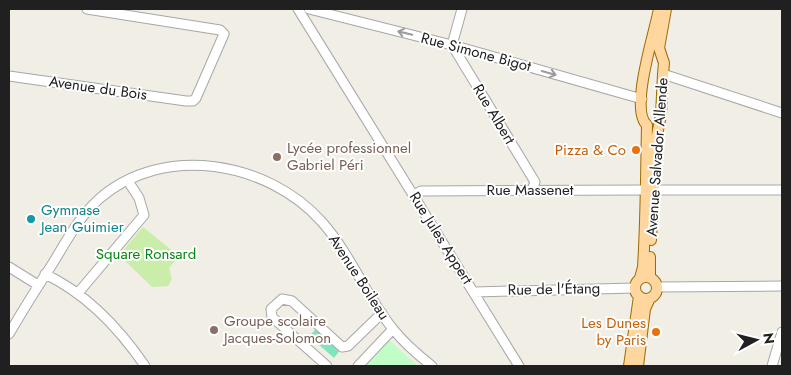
<svg xmlns="http://www.w3.org/2000/svg" width="791" height="375" viewBox="0 0 791 375" font-family="Jost,sans-serif">
<rect width="100%" height="100%" fill="#f1eee6"/>
<path fill="#caeea9" d="M 143,227 L 179,256 L 169,268 L 172,279 L 168,286 L 152,287 L 119,255 Z"/>
<path fill="#c1fdc7" d="M 389,340 L 418,366 L 366,366 Z"/>
<path fill="#80e5bf" d="M 317,328 L 341,349 L 334,358 L 309,336 Z"/>
<g fill="none" stroke-linecap="round" stroke-linejoin="round">
<defs>
<path id="minor" d="M 298,9 L 519,366
M 309,9 L 452,45 L 642,99
M 462,9 L 452,45 L 535,182 L 532,190
M 663,74 L 782,113
M 9,76 L 186,101 L 193,101 L 196,98 L 224,34 L 220,30 L 87,9
M 654,190 L 782,190
M 414,195 L 421,191 L 648,190
M 9,267 L 38,285
M 45,274 C 87,294 119,328 145,366
M 657,287 L 782,286
M 474,292 L 634,288
M 78,293 L 144,215 L 139,198 L 128,181
M 9,334 C 23,310 38,286 53,263 C 67,240 79,217 99,199 C 163,143 268,161 322,222 C 351,255 366,296 393,329 C 404,343 418,355 432,366
M 327,366 L 272,317 L 271,309 L 282,299 L 292,301 L 342,347 L 348,346 L 382,313
M 358,366 L 393,329
M 772,366 L 782,332"/>
<path id="major" d="M 651,240 L 656,140 L 661,115 L 663,74 L 664,63 L 659,48 L 666,9
M635 288a11 11 0 1 1 22 0a11 11 0 1 1-22 0Z
M 650,277 L 650,257
M 640,278 L 643,267 C 646,220 646,173 647,125 C 629,110 655,31 659,9
M 629,366 L 639,296
M 638,366 L 645,309 L 650,298"/>
</defs>
<use href="#minor" stroke="#a7a7a7" stroke-width="11"/>
<use href="#major" stroke="#9c6b00" stroke-width="12"/>
<use href="#minor" stroke="#fff" stroke-width="9"/>
<use href="#major" stroke="#ffd69d" stroke-width="10"/>
</g>
<defs><path id="oneway-shaft" d="M-6 0H5M1.5-3L5.5 0L1.5 3" fill="none" stroke-width="1.6" stroke-linecap="round" stroke-linejoin="round" transform="scale(1.25)"/></defs>
<g stroke="#9b9b9b">
<use href="#oneway-shaft" transform="translate(405 33) rotate(-166)"/>
<use href="#oneway-shaft" transform="translate(549 73) rotate(16)"/>
</g>
<g fill="#e8710a" stroke="#fff" stroke-width="2">
<circle cx="636" cy="150" r="5"/>
<circle cx="656" cy="332" r="5"/>
</g>
<g fill="#8d6e63" stroke="#fff" stroke-width="2">
<circle cx="277" cy="157" r="5"/>
<circle cx="214" cy="330" r="5"/>
</g>
<circle fill="#0f9aa8" stroke="#fff" stroke-width="2" cx="31" cy="219" r="5"/>
<g text-anchor="middle" dominant-baseline="central" stroke-width="4" stroke-linejoin="round" paint-order="stroke">
<g font-size="15" fill="#202020" stroke="#fff">
<text transform="translate(476 52) rotate(15)">Rue Simone Bigot</text>
<text transform="translate(98 88) rotate(8)">Avenue du Bois</text>
<text transform="translate(494 114) rotate(59)">Rue Albert</text>
<text transform="translate(657 157) rotate(-86)">Avenue Salvador Allende</text>
<text x="530" y="190">Rue Massenet</text>
<text transform="translate(441 238) rotate(58)">Rue Jules Appert</text>
<text transform="translate(359 277) rotate(57)">Avenue Boileau</text>
<text transform="translate(554 289) rotate(-1)">Rue de l'Étang</text>
</g>
<g font-size="15" fill="#785e54" stroke="#fff" text-anchor="start">
<text x="287" y="148">Lycée professionnel<tspan x="287" dy="17">Gabriel Péri</tspan></text>
<text x="224" y="321">Groupe scolaire<tspan x="224" dy="17">Jacques-Solomon</tspan></text>
</g>
<g font-size="15" fill="#c56008" stroke="#fff" text-anchor="end">
<text x="626" y="150">Pizza &amp; Co</text>
<text x="646" y="323">Les Dunes<tspan x="646" dy="17">by Paris</tspan></text>
</g>
<g font-size="15" fill="#0d838f" stroke="#fff" text-anchor="start">
<text x="41" y="210">Gymnase<tspan x="41" dy="17">Jean Guimier</tspan></text>
</g>
<g font-size="15" fill="#058811" stroke="#fff">
<text x="146" y="254">Square Ronsard</text>
</g>
</g>
<rect width="791" height="375" fill="none" stroke="#202020" stroke-width="20"/>
<g transform="translate(756 340) rotate(83)" stroke="#ffffff" stroke-width="4" paint-order="stroke">
<path d="M0-4L9 19L0 12L-9 19Z" fill="#202020"/>
<text y="-8" font-size="14" font-weight="bold" text-anchor="middle" fill="#202020">N</text>
</g>
</svg>
